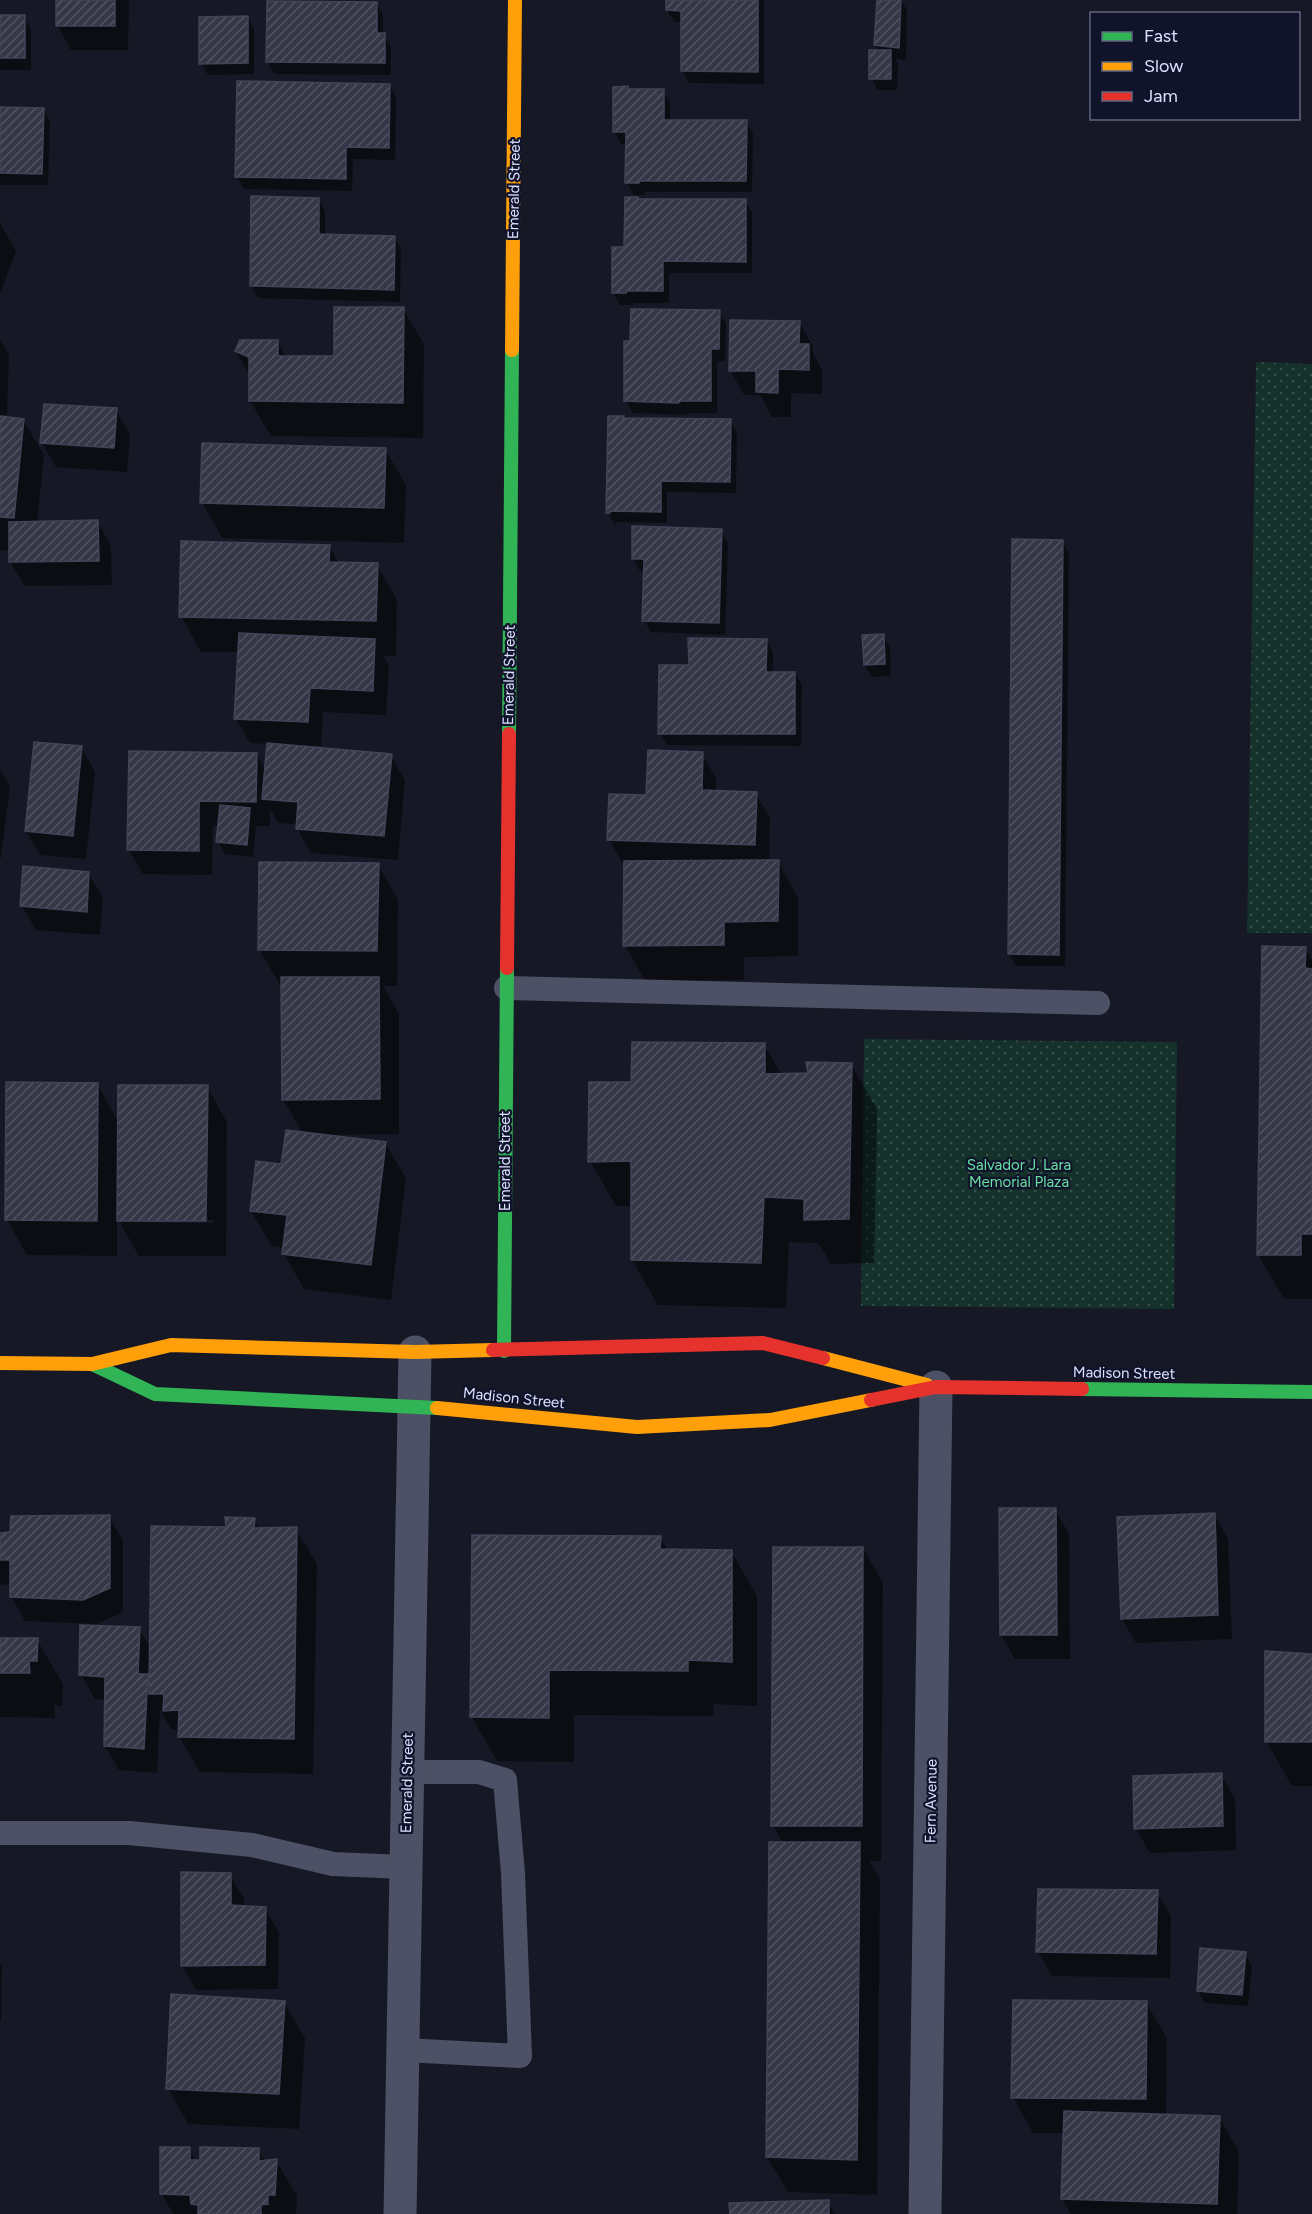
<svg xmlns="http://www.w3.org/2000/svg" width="1312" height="2214" viewBox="0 0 1312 2214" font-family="Figtree,sans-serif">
<defs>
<pattern id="green-dots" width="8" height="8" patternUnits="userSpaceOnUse" patternTransform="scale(1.5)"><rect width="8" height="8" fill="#14312a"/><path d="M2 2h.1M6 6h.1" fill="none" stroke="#364f4a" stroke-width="1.8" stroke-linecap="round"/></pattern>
<pattern id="building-hatch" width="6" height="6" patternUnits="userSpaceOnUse" patternTransform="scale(1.5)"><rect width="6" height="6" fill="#363746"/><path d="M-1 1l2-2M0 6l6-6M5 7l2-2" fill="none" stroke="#525462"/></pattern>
</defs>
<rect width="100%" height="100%" fill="#171825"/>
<path fill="url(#green-dots)" d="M 1256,362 L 1312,364 L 1312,933 L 1247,933 Z
M 864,1039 L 1177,1042 L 1174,1309 L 861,1306 Z"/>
<path fill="#0007" fill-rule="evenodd" d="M 57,0 L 129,0 L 128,50 L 71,50 L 57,25 Z
M 667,0 L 764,0 L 764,84 L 689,83 L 682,71 L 683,22 L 674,22 L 667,10 Z
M 880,0 L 901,0 L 907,10 L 906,60 L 895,59 L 898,64 L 897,90 L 878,90 L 871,78 L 879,52 L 876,45 Z
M 376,3 L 383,15 L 383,35 L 391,47 L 391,75 L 274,74 L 268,62 Z
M 0,17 L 24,17 L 31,29 L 31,70 L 0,70 Z
M 247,17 L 254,29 L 254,74 L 208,75 L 201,63 Z
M 239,83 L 389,85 L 396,97 L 395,160 L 353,159 L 352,191 L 244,189 L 237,177 Z
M 628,90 L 663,90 L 670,102 L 670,121 L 746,122 L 753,134 L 752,192 L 645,192 L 645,195 L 634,195 L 627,183 L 627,144 L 621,144 L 614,132 Z
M 0,108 L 43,109 L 50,121 L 48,185 L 0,185 Z
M 318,199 L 325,211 L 325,236 L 394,237 L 401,249 L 400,302 L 258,298 L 251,286 Z
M 639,200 L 745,200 L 752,212 L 752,273 L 669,273 L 669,303 L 633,303 L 633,305 L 620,305 L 613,293 L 613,249 L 626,249 Z
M 0,223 L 16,251 L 0,294 Z
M 403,309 L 424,344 L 423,438 L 271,436 L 250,401 L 250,376 L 236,351 L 277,341 L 286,357 L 336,357 Z
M 719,311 L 726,323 L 725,361 L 717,361 L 717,413 L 688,413 L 686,415 L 633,413 L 626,401 Z
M 799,322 L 813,347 L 813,354 L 822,370 L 822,394 L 791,393 L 791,417 L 772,417 L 760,395 L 744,395 L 730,370 Z
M 0,340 L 9,355 L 7,415 L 0,415 Z
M 116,410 L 130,434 L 127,472 L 56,467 L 42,443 Z
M 0,418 L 23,420 L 44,455 L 37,523 L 97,521 L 111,546 L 112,585 L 25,586 L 10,562 L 10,551 L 0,550 Z
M 624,420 L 730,421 L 737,433 L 736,493 L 667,492 L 667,523 L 616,522 L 615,525 L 608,513 Z
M 385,449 L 406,485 L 404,543 L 222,538 L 202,502 Z
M 634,528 L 721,531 L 728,543 L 725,635 L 651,632 L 644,620 L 645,571 L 640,571 L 633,559 Z
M 1062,541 L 1069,553 L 1065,966 L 1016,966 L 1009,954 Z
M 329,546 L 339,564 L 377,565 L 397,600 L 396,656 L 383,656 L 389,665 L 386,715 L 323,712 L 321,746 L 292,745 L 292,747 L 391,756 L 405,780 L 398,860 L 311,853 L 297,828 L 297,824 L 278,823 L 270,809 L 270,826 L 256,826 L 253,857 L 225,854 L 218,842 L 220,825 L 213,825 L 212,875 L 143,874 L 129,850 L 257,755 L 266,771 L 269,744 L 250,743 L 236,719 L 239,652 L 201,652 L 181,616 Z
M 883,636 L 890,648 L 891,676 L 872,677 L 865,665 Z
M 766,640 L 773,652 L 773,673 L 795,673 L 802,685 L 801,746 L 667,745 L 660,733 L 690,667 Z
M 81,747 L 95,772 L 86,859 L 40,855 L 26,831 Z
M 702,754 L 716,778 L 716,792 L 756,794 L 770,818 L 769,862 L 778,862 L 798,897 L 798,956 L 744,957 L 744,980 L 645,981 L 625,945 L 625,864 L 623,864 L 609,840 L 647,797 Z
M 0,769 L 10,786 L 1,858 L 0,858 Z
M 378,865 L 398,900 L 397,986 L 383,986 L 399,1014 L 399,1134 L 333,1135 L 333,1137 L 385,1143 L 406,1178 L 391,1300 L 304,1289 L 284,1254 L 284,1248 L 272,1246 L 251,1211 L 303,1133 L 283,1100 L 283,985 L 280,985 L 259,949 Z
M 88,873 L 103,898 L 100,935 L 36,930 L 22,906 Z
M 1305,948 L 1312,960 L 1312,1299 L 1284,1299 L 1258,1254 Z
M 764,1045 L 782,1075 L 809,1075 L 851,1064 L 877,1109 L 874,1263 L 831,1264 L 818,1243 L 789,1242 L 786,1308 L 658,1305 L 632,1260 L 632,1206 L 616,1206 L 590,1161 L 632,1083 Z
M 8,1084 L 97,1084 L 119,1123 L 207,1087 L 227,1122 L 226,1256 L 139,1256 L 117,1218 L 117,1256 L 27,1255 L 7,1220 ZM 137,1219 L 214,1220 L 214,1223 L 137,1222 Z
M 1055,1509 L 1069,1534 L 1070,1659 L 1015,1659 L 1001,1635 L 1000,1510 Z
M 1214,1514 L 1228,1539 L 1232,1639 L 1136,1643 L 1122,1619 Z
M 109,1517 L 123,1541 L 123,1612 L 97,1624 L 25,1621 L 11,1596 L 11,1584 L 0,1585 L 0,1534 Z
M 254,1520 L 260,1530 L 296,1529 L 317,1564 L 313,1774 L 200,1772 L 175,1729 L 171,1729 L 160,1710 L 157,1773 L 119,1770 L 105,1746 L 106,1700 L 95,1699 L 81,1675 L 139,1628 L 151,1649 L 228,1529 Z
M 660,1537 L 668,1551 L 731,1551 L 757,1596 L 757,1706 L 714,1704 L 713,1716 L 574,1715 L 574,1762 L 497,1761 L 471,1716 Z
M 863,1548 L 883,1583 L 881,1861 L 869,1861 L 880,1879 L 877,2195 L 788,2192 L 767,2157 L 783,1843 L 773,1826 Z
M 0,1639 L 37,1640 L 63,1684 L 62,1706 L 54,1705 L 55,1718 L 0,1717 Z
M 1312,1655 L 1312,1786 L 1292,1786 L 1266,1741 Z
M 1221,1775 L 1235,1799 L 1236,1850 L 1150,1853 L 1136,1829 Z
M 230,1875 L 244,1899 L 244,1907 L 265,1908 L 279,1933 L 278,1989 L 196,1990 L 182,1965 Z
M 1157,1892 L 1171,1916 L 1170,1978 L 1052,1976 L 1038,1952 Z
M 1245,1954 L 1252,1966 L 1248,2006 L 1205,2003 L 1198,1991 Z
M 0,1964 L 2,1966 L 1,2020 L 0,2021 Z
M 284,2002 L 305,2038 L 299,2129 L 188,2124 L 168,2088 Z
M 1146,2003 L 1167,2038 L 1166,2115 L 1219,2117 L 1239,2152 L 1237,2214 L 1071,2214 L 1062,2199 L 1065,2133 L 1033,2133 L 1013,2097 Z
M 162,2149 L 189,2149 L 196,2161 L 258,2149 L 265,2162 L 276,2161 L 297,2196 L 296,2214 L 173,2214 L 162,2194 Z
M 828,2202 L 835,2214 L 731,2214 Z"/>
<path fill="url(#building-hatch)" stroke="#424358" stroke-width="1.5" d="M 56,0 L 115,0 L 115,26 L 56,26 Z
M 666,0 L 758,0 L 758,72 L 681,71 L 681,11 L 666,10 Z
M 877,0 L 901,0 L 899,48 L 874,45 Z
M 267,1 L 377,2 L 377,33 L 385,33 L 385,63 L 266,62 Z
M 0,15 L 25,15 L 25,58 L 0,58 Z
M 248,16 L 248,63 L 199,64 L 199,17 Z
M 869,50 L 891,50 L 891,79 L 869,79 Z
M 237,81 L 390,84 L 389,148 L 346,147 L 346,179 L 235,177 Z
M 628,86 L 628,89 L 664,89 L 664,120 L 747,120 L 746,181 L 639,181 L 639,183 L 625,183 L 626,132 L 613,132 L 613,87 Z
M 0,107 L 44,108 L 42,174 L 0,173 Z
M 251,196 L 319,198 L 319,234 L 395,236 L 394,290 L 250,286 Z
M 625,197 L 638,197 L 639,199 L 746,199 L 746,262 L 663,261 L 663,291 L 627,291 L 626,293 L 612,293 L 612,247 L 624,247 Z
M 334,307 L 404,307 L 403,403 L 249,401 L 249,357 L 235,351 L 240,340 L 278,340 L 278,356 L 334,356 Z
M 631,309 L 720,310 L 719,349 L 711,349 L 711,401 L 681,401 L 678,403 L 624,401 L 624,341 L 630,341 Z
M 730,320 L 800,321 L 799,344 L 809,344 L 809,370 L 778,369 L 778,393 L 756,392 L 756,371 L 729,371 Z
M 44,404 L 117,408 L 114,448 L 40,443 Z
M 0,416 L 24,419 L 14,518 L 0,517 Z
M 608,416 L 624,416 L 623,418 L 731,419 L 730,482 L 661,481 L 661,512 L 610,511 L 610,513 L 606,513 Z
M 202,443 L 386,448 L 384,508 L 200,503 Z
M 98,520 L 99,561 L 9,562 L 9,522 Z
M 632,526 L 722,529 L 719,623 L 642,621 L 644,559 L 632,559 Z
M 1012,539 L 1063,540 L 1059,955 L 1008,954 Z
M 181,541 L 330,545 L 329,562 L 378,563 L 376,621 L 179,617 Z
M 239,633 L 375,639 L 373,691 L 310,688 L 308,722 L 234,719 Z
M 884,634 L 885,664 L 864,665 L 862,635 Z
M 688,638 L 767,639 L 766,672 L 795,672 L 795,734 L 658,734 L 659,665 L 689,665 Z
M 34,742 L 82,746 L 73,836 L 25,831 Z
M 267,743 L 392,754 L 384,836 L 296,829 L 298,802 L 262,799 Z
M 648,750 L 703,752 L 702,790 L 757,792 L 755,845 L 607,840 L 609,794 L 646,795 Z
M 129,751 L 257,753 L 256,802 L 199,801 L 199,851 L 127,850 Z
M 220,805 L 250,808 L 247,845 L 216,842 Z
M 779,860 L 778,921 L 724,922 L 724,945 L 623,946 L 624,861 Z
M 259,862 L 379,863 L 377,951 L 258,950 Z
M 23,866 L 89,872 L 87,912 L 20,906 Z
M 1262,946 L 1306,947 L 1305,968 L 1312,969 L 1312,1234 L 1301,1234 L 1301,1255 L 1257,1255 Z
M 281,977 L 379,977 L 380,1099 L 282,1100 Z
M 632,1042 L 765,1043 L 765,1074 L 808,1073 L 806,1062 L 852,1063 L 849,1219 L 804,1220 L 804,1199 L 764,1197 L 761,1263 L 631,1260 L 631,1161 L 588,1162 L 589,1082 L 631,1082 Z
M 6,1082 L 98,1083 L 97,1221 L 5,1220 Z
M 118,1085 L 208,1085 L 206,1221 L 117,1221 Z
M 286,1130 L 386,1142 L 371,1265 L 282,1254 L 287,1215 L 250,1211 L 256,1161 L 281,1164 Z
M 999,1508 L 1056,1508 L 1057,1635 L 1000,1635 Z
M 1215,1513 L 1218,1615 L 1121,1619 L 1117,1517 Z
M 110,1515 L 110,1588 L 83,1600 L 10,1597 L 10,1560 L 0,1560 L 0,1533 L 10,1532 L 11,1516 Z
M 225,1517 L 255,1518 L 254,1528 L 297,1527 L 294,1739 L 178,1737 L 179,1710 L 163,1711 L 164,1694 L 149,1694 L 151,1526 L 226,1527 Z
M 472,1535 L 661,1536 L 660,1549 L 732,1550 L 732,1662 L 688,1660 L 688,1671 L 549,1670 L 549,1718 L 470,1717 Z
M 773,1547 L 863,1547 L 862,1826 L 771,1826 Z
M 80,1625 L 140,1627 L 138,1674 L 148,1674 L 144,1749 L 104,1746 L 105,1677 L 79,1675 Z
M 0,1638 L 38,1638 L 37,1661 L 29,1661 L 30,1673 L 0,1673 Z
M 1265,1651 L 1312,1654 L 1312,1742 L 1265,1742 Z
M 1222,1773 L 1223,1826 L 1134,1829 L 1133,1776 Z
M 769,1842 L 860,1842 L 857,2160 L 766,2157 Z
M 181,1872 L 231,1873 L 231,1905 L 266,1907 L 265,1965 L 181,1966 Z
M 1038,1889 L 1158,1890 L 1156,1954 L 1036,1952 Z
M 1200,1948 L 1246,1952 L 1242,1995 L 1197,1991 Z
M 171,1994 L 285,2001 L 279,2094 L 166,2089 Z
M 1013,2000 L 1147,2001 L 1146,2099 L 1011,2098 Z
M 1064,2111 L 1220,2116 L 1217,2204 L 1061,2199 Z
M 160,2147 L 190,2147 L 190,2160 L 200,2160 L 200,2147 L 259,2148 L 259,2161 L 277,2159 L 275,2195 L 268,2195 L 268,2204 L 261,2205 L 261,2214 L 198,2214 L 198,2205 L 191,2204 L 190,2195 L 160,2194 Z
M 829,2200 L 829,2214 L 730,2214 L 729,2203 Z"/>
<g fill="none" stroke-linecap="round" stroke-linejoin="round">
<path stroke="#4d5165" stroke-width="24" d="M 506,988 L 1098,1003
M 0,1833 L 129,1833 L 252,1845 L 333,1864 L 405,1867
M 403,2050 L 520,2056 L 513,1873 L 505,1780 L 479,1772 L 407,1772"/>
<path stroke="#4d5165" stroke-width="33" d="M 400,2214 L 415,1352
M 925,2214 L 936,1387"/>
<path stroke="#30b455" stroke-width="14" d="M 509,734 L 512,350
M 504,1351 L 507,968
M 92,1364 L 155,1394 L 437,1408
M 1082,1389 L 1312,1392"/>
<path stroke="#ff9f0a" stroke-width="14" d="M 512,350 L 515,0
M 823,1358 L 927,1385
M 0,1363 L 92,1364 L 171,1345 L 415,1352 L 493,1350
M 437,1408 L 637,1427 L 770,1420 L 871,1400"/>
<path stroke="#e5322d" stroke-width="14" d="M 507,968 L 509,734
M 493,1350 L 763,1343 L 823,1358
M 871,1400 L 936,1387 L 1082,1389"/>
</g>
<g text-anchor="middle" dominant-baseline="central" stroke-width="4.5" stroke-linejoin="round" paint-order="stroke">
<g font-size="15" fill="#dce0ff" stroke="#11132b">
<text transform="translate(514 189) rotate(-89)">Emerald Street</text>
<text transform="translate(509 675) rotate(-89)">Emerald Street</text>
<text transform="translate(505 1161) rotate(-90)">Emerald Street</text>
<text transform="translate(1124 1373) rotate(1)">Madison Street</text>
<text transform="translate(514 1398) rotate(6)">Madison Street</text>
<text transform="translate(407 1783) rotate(-89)">Emerald Street</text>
<text transform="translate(931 1801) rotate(-89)">Fern Avenue</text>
</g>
<g font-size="15" fill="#67e0a3" stroke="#11132b">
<text x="1019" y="1165">Salvador J. Lara<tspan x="1019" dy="17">Memorial Plaza</tspan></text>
</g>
</g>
<rect x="1090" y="12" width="210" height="108" fill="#11132b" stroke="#626580" stroke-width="1.5"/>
<rect x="1102" y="32" width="30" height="9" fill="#30b455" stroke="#626580" stroke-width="1.5"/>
<text x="1144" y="42" font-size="18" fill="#dce0ff">Fast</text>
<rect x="1102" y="62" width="30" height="9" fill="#ff9f0a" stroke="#626580" stroke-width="1.5"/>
<text x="1144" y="72" font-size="18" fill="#dce0ff">Slow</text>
<rect x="1102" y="92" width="30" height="9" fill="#e5322d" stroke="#626580" stroke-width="1.5"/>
<text x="1144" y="102" font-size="18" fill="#dce0ff">Jam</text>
</svg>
